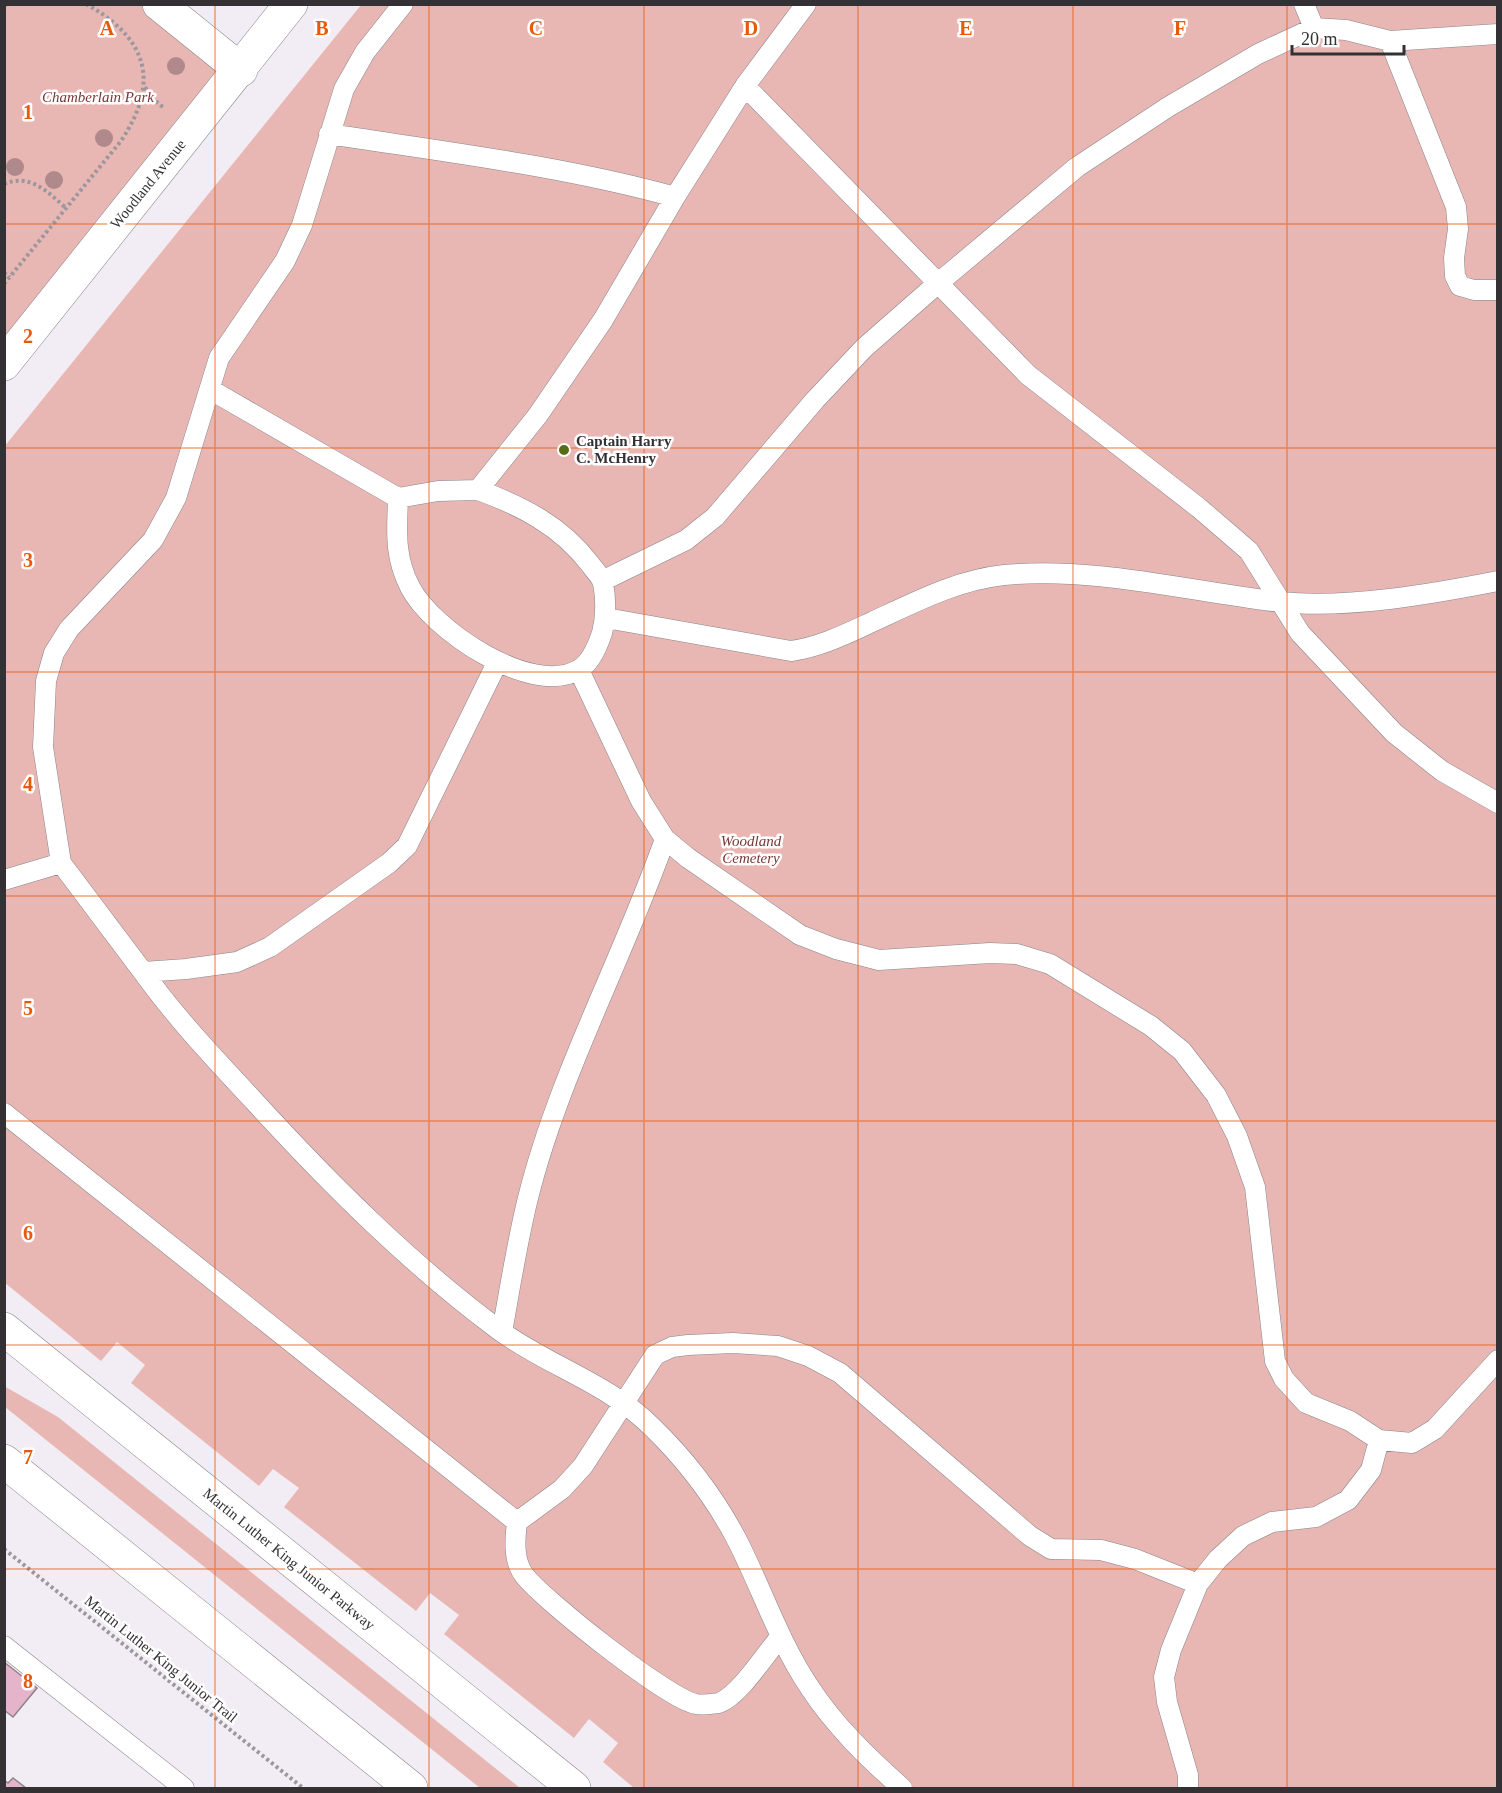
<svg xmlns="http://www.w3.org/2000/svg" width="1502" height="1793" viewBox="0 0 1502 1793" font-family="Georgia,serif">
<rect width="100%" height="100%" fill="#f2edf4"/>
<path fill="#e9b7b3" d="M 5,5 L 158,5 L 241,70 L 5,346 Z
M 361,5 L 1497,5 L 1497,1788 L 634,1788 L 603,1762 L 618,1743 L 589,1719 L 574,1738 L 444,1634 L 459,1615 L 430,1593 L 416,1611 L 284,1507 L 299,1488 L 273,1469 L 259,1486 L 131,1383 L 145,1365 L 117,1342 L 101,1361 L 5,1283 L 4,447 Z
M 4,1386 L 58,1417 L 520,1788 L 480,1788 L 5,1407 Z"/>
<path fill="#e5b4ca" stroke="#8c8487" stroke-width="1.5" d="M 4,1662 L 37,1688 L 13,1717 L 4,1710 Z
M 13,1778 L 26,1788 L 4,1788 L 4,1780 L 8,1783 Z"/>
<g fill="none" stroke-linecap="round" stroke-linejoin="round">
<defs>
<path id="lane" d="M 403,4 L 365,52 L 344,89 L 302,225 L 285,261 L 219,358 L 176,498 L 153,540 L 69,629 L 54,653 L 46,681 L 43,747 L 61,863 L 143,972 L 186,969 L 237,962 L 270,947 L 389,863 L 407,846 L 497,663
M 1304,4 L 1314,28
M 1390,41 L 1456,207 L 1458,229 L 1454,258 L 1455,276 L 1460,286 L 1474,290 L 1498,290
M 745,86 L 1028,375 L 1199,508 L 1249,551 L 1300,633 L 1394,733 L 1442,771 L 1498,803
M 329,134 C 445,152 563,166 675,197 L 745,86 L 806,4
M 211,390 L 398,498
M 478,490 C 522,506 561,526 590,564 C 594,570 601,576 603,583 C 606,599 606,617 602,633 C 598,645 590,664 578,670 C 531,697 431,629 410,587 C 394,556 397,531 398,498 L 438,491 L 478,490 L 538,415 L 603,320 L 675,197
M 602,581 L 686,540 L 715,517 L 815,400 L 864,348 L 937,284 L 1077,167 L 1168,107 L 1258,54 L 1314,28 L 1346,30 L 1390,41 L 1498,34
M 606,618 L 791,651 C 820,647 846,634 872,622 C 915,602 957,580 1004,575 C 1095,566 1191,592 1280,602 C 1347,609 1432,594 1498,581
M 579,670 L 641,801 L 665,839 L 688,858 L 800,935 L 836,949 L 879,960 L 990,953 L 1017,954 L 1050,964 L 1151,1026 L 1182,1051 L 1216,1095 L 1237,1136 L 1255,1187 L 1275,1361 L 1284,1379 L 1306,1403 L 1350,1421 L 1379,1440 L 1412,1443 L 1435,1429 L 1498,1360
M 4,880 L 61,863
M 143,972 C 176,1018 215,1059 254,1101 C 329,1183 410,1264 499,1330 C 548,1366 608,1383 652,1427 C 686,1460 715,1498 737,1540 C 762,1589 779,1642 810,1688 C 835,1726 868,1758 902,1788
M 4,1113 L 517,1522
M 502,1332 C 510,1288 517,1242 528,1198 C 558,1077 623,958 665,839
M 781,1636 C 766,1653 740,1695 719,1703 C 714,1704 701,1705 696,1704 C 668,1699 543,1600 524,1575 C 513,1560 515,1539 517,1522 L 562,1489 L 583,1466 L 655,1355 L 672,1347 L 688,1345 L 733,1343 L 778,1346 L 808,1356 L 840,1373 L 1030,1536 L 1051,1549 L 1101,1550 L 1135,1559 L 1198,1584
M 4,1646 L 184,1788
M 1188,1788 L 1188,1775 L 1167,1702 L 1164,1677 L 1171,1650 L 1198,1584 L 1218,1559 L 1243,1536 L 1272,1522 L 1316,1517 L 1348,1500 L 1371,1470 L 1379,1440"/>
<path id="street" d="M 159,4 L 241,70
M 4,364 L 291,4"/>
<path id="primary" d="M 4,1329 L 574,1788
M 4,1461 L 411,1788"/>
</defs>
<use href="#lane" stroke="#88848a" stroke-width="21"/>
<use href="#street" stroke="#88848a" stroke-width="34"/>
<use href="#primary" stroke="#88848a" stroke-width="34"/>
<path stroke="#9b979c" stroke-width="4" stroke-dasharray="3 3" stroke-linecap="butt" d="M 4,6 L 7,4
M 145,87 L 152,98 L 164,108
M 4,184 C 30,173 48,192 66,208
M 4,273 L 10,277
M 4,284 L 121,141 C 161,81 147,38 86,4
M 4,1549 L 303,1788"/>
<use href="#lane" stroke="#fff" stroke-width="20"/>
<use href="#street" stroke="#fff" stroke-width="33"/>
<use href="#primary" stroke="#fff" stroke-width="33"/>
</g>
<g fill="#af898b">
<circle cx="176" cy="66" r="9"/>
<circle cx="104" cy="138" r="9"/>
<circle cx="15" cy="167" r="9"/>
<circle cx="54" cy="180" r="9"/>
</g>
<path fill="none" stroke="#e8590c" stroke-width="1.5" stroke-opacity="0.55" d="M 215,4 L 215,1788M 429,4 L 429,1788M 644,4 L 644,1788M 858,4 L 858,1788M 1073,4 L 1073,1788M 1287,4 L 1287,1788M 4,224 L 1498,224M 4,448 L 1498,448M 4,672 L 1498,672M 4,896 L 1498,896M 4,1121 L 1498,1121M 4,1345 L 1498,1345M 4,1569 L 1498,1569"/>
<circle fill="#576b19" stroke="#fff" stroke-width="2" cx="564" cy="450" r="6"/>
<g text-anchor="middle" dominant-baseline="central" stroke-width="5" stroke-linejoin="round" paint-order="stroke">
<g font-size="15" font-style="italic" fill="#793735" stroke="#fff">
<text x="98" y="97">Chamberlain Park</text>
<text x="751" y="841">Woodland<tspan x="751" dy="17">Cemetery</tspan></text>
</g>
<g font-size="15" fill="#333134" stroke="#fff">
<text transform="translate(148 184) rotate(-51)">Woodland Avenue</text>
<text transform="translate(289 1559) rotate(39)">Martin Luther King Junior Parkway</text>
<text transform="translate(161 1659) rotate(39)">Martin Luther King Junior Trail</text>
</g>
<g font-size="15" font-weight="bold" fill="#333134" stroke="#fff" text-anchor="start">
<text x="576" y="441">Captain Harry<tspan x="576" dy="17">C. McHenry</tspan></text>
</g>
</g>
<g font-size="20" text-anchor="middle" font-weight="bold" fill="#e8590c" stroke="#fff" stroke-width="5" stroke-linejoin="round" paint-order="stroke">
<text x="107" y="35">A</text>
<text x="322" y="35">B</text>
<text x="536" y="35">C</text>
<text x="751" y="35">D</text>
<text x="966" y="35">E</text>
<text x="1180" y="35">F</text>
<text x="28" y="119">1</text>
<text x="28" y="343">2</text>
<text x="28" y="567">3</text>
<text x="28" y="791">4</text>
<text x="28" y="1015">5</text>
<text x="28" y="1240">6</text>
<text x="28" y="1464">7</text>
<text x="28" y="1688">8</text>
</g>
<rect width="1502" height="1793" fill="none" stroke="#333134" stroke-width="12"/>
<path d="M1292 45v9h112v-9" fill="none" stroke="#333134" stroke-width="3"/>
<text x="1301" y="45" font-size="18" fill="#333134" stroke="#ffffff" stroke-width="4.5" paint-order="stroke">20 m</text>
</svg>
